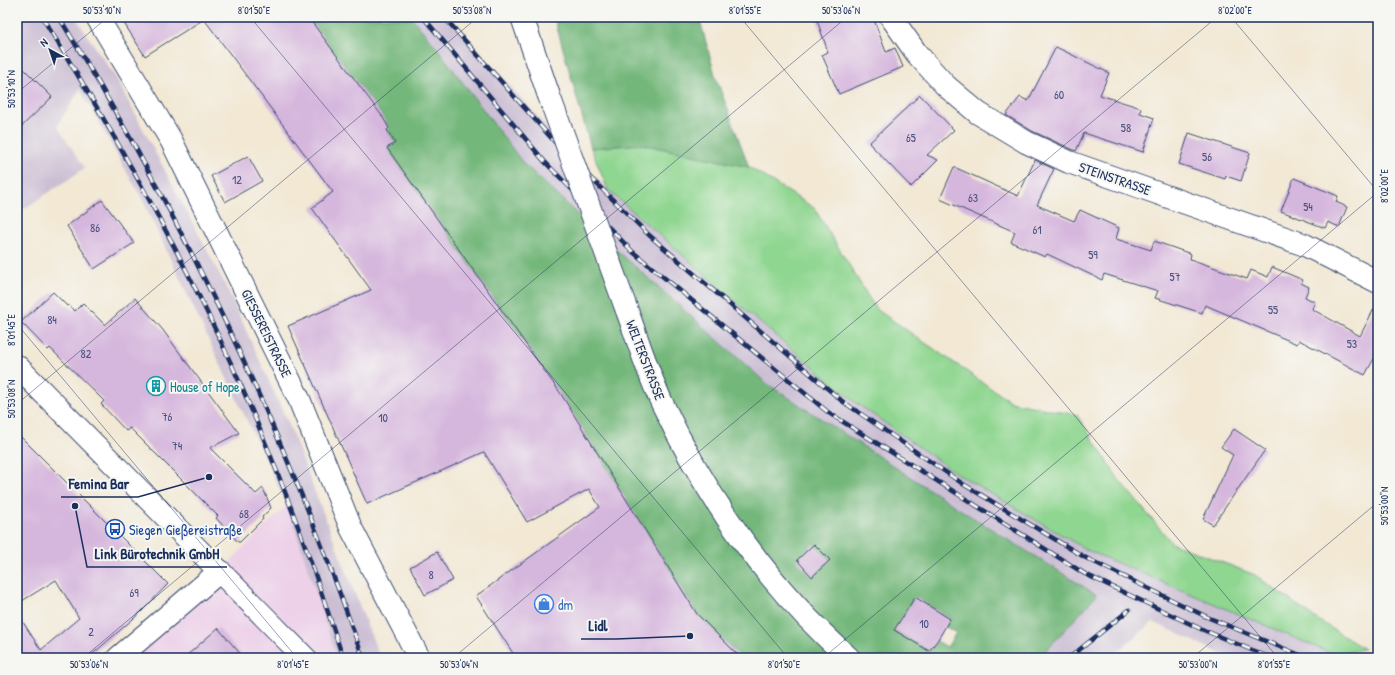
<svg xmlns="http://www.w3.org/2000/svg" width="1395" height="675" viewBox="0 0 1395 675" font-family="'Patrick Hand',sans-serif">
<rect width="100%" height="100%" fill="#f6f6f2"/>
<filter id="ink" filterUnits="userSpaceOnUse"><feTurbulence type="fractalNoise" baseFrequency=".025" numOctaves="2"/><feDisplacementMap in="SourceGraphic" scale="8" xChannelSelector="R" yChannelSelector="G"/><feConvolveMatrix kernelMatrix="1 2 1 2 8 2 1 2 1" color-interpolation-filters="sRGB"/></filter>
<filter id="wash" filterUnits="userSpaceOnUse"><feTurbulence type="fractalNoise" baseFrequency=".012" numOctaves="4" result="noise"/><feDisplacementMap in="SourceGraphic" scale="16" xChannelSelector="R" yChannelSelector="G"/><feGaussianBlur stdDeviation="0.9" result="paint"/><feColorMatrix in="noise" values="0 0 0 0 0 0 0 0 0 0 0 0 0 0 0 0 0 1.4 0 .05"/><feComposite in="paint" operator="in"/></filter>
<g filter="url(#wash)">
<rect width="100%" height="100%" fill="#f2e8d4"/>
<path fill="#edd1e9" d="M 287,505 L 337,658 L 118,658 L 220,571 Z"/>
<path fill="#ccbfd4" d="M 17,17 L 75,17 L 116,78 L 226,286 L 289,425 L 380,658 L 337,658 L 287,505 L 142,199 L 80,89 L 57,126 L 85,168 L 24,209 L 17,202 Z
M 411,17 L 449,17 L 543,123 L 608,190 L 757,320 L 855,402 L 956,473 L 1087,550 L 1335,655 L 1334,658 L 1230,658 L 1153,622 L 1109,658 L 1039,658 L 1097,595 L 964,512 L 766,383 L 611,245 L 523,163 L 437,48 Z"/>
<path fill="#8fd690" stroke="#558277" d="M 641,144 L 749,167 L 814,208 L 876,309 L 1011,402 L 1077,415 L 1119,480 L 1172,543 L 1255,575 L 1315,618 L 1364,649 L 1335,655 L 1087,550 L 956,473 L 855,402 L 757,320 L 608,190 L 591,148 Z"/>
<path fill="#73b77a" stroke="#47736c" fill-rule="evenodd" d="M 308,17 L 411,17 L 437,48 L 523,163 L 611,245 L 766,383 L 964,512 L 1097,595 L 1039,658 L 741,658 L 697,614 L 561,394 L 387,148 L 395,143 L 387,130 L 389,128 L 382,116 ZM 814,544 L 830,560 L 812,576 ZM 915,597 L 950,619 L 946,627 L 956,633 L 947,647 L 937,641 L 929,651 L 895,631 Z
M 554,17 L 699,17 L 715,75 L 749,167 L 641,144 L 591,148 Z"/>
<g id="blocks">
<path fill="#d5b6dd" d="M 120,17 L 308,17 L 382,116 L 389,128 L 387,130 L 395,143 L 387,148 L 561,394 L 697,614 L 741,658 L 516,658 L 476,596 L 600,507 L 589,489 L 527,522 L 484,452 L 367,504 L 288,326 L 371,290 L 312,208 L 333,192 L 204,19 L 145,56 Z
M 816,17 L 873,17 L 886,52 L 895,48 L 903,67 L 839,94 L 822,55 L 828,52 Z
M 1056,47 L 1109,73 L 1100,95 L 1141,108 L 1140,113 L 1154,118 L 1143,152 L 1084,133 L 1076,151 L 1032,131 L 1006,115 L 1020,97 L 1028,101 Z
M 17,62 L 52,97 L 17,131 Z
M 920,95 L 954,130 L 927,155 L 938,160 L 911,187 L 869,143 Z
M 1189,133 L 1250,153 L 1241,181 L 1226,176 L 1225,179 L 1179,164 Z
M 248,156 L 262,181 L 225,202 L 211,176 Z
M 1035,160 L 1054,169 L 1037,205 L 1074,221 L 1080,210 L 1119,228 L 1116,239 L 1151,250 L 1154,241 L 1191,254 L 1190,259 L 1247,279 L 1251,270 L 1268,277 L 1272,267 L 1303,280 L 1301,283 L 1309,287 L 1305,297 L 1315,302 L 1312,309 L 1360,336 L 1378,301 L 1378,351 L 1365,375 L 1299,340 L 1297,344 L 1205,305 L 1202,313 L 1155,298 L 1158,291 L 1104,274 L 1102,280 L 1047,254 L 1045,257 L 1011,242 L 1015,232 L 940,199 L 954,167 L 1018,196 Z
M 1294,178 L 1338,196 L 1336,202 L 1347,207 L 1339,227 L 1328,222 L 1325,228 L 1281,211 Z
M 102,200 L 134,243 L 94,269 L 67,226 Z
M 53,292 L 67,306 L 68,305 L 75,311 L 83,303 L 105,325 L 135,298 L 162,329 L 239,433 L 210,448 L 256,494 L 263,488 L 271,508 L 262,517 L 263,519 L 240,542 L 238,542 L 216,518 L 218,516 L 130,428 L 126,431 L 101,404 L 104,401 L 50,348 L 48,350 L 21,322 Z
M 1234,429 L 1265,450 L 1213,525 L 1203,519 L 1233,455 L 1221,447 Z
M 17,433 L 168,584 L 141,612 L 88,658 L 17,658 L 17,613 L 41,650 L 79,618 L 56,580 L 17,604 Z
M 814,544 L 830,560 L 812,577 L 797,560 Z
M 437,552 L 453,580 L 425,595 L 410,567 Z
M 915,597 L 950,619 L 937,641 L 929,651 L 894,630 Z
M 218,628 L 244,658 L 184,658 Z"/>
</g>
</g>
<g filter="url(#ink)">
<use href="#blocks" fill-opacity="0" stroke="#3b4b70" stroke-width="1"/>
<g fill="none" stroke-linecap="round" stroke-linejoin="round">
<defs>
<path id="street" d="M 97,17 L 171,140 L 299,399 L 351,528 L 419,658
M 891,17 L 917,54 L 946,86 L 978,113 L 1026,142 L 1069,162 L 1305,245 L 1378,282
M 118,658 L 220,571"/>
<path id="secondary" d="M 522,17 L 548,93
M 626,308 C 638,340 648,374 663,405 C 708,500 770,588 849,658
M 17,366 L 305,658"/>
</defs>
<use href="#street" stroke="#3b4b70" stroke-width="24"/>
<use href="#secondary" stroke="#3b4b70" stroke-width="24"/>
<use href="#street" stroke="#fff" stroke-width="22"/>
<use href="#secondary" stroke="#fff" stroke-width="22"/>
<defs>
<path id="rail" d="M 42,17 C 126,151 203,291 263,437 C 293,509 319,583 343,658
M 59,17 C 184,219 285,433 363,658
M 423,17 L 545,162 L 633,252 L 829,413 L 1085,574 L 1201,629 L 1271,658
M 444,17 L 561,149 L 649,235 L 842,401 L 963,484 L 1086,558 L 1207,617 L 1307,658
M 1069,658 L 1129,610"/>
</defs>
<use href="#rail" stroke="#1b2f5e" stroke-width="4.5"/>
<use href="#rail" stroke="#f6f6f2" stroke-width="3" stroke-dasharray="9" stroke-linecap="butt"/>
<defs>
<path id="secondary-bridge" d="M 548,93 L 626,308"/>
</defs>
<use href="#secondary-bridge" stroke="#3b4b70" stroke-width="24" stroke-linecap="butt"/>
<use href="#secondary-bridge" stroke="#fff" stroke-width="22"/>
</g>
</g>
<path fill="none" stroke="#1b2f5e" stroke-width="1" stroke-opacity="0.45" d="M 250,17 L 788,658M 740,17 L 1278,658M 1231,17 L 1378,192M 17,93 L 108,17M 17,324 L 297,658M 17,404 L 478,17M 83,658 L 847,17M 453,658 L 1217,17M 823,658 L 1378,192M 1192,658 L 1378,502"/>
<defs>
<symbol id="building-ring" viewBox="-11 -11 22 22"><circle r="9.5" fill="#f6f6f2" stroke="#0f9aa8" stroke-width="1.5"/><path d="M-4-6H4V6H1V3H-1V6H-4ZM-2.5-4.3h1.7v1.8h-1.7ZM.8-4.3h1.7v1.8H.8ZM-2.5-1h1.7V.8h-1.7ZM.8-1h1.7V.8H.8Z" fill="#0f9aa8"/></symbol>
<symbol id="bus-ring" viewBox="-11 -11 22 22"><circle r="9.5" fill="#f6f6f2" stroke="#1a4fb4" stroke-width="1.5"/><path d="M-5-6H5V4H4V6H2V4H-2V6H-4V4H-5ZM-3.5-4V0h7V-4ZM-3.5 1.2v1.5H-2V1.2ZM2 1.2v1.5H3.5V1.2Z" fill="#1a4fb4"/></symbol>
<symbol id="shop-ring" viewBox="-11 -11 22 22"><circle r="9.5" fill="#f6f6f2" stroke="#3f7fe0" stroke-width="1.5"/><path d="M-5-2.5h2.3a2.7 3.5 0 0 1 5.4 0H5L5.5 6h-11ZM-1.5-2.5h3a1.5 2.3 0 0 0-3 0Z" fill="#3f7fe0"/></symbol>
</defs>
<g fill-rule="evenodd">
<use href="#building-ring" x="145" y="375" width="22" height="22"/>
<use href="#bus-ring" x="104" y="518" width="22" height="22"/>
<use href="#shop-ring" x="533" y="593" width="22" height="22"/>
</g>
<g text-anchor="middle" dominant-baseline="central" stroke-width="4" stroke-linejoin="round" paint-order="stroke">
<g font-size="12" fill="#4a517e">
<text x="1059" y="94">60</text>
<text x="1126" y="127">58</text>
<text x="911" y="137">65</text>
<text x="1207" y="156">56</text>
<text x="237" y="179">12</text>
<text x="973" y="197">63</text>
<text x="1308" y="206">54</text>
<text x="95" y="227">86</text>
<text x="1037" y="229">61</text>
<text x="1093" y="254">59</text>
<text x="1175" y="276">57</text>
<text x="1273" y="309">55</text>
<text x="52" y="319">84</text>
<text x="1352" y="343">53</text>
<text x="86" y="353">82</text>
<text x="167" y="416">76</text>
<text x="383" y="417">10</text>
<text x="177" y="445">74</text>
<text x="244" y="513">68</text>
<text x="431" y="574">8</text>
<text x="134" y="592">69</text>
<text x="924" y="623">10</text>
<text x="91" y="631">2</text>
</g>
<g font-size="14" fill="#1b2f5e" stroke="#f6f6f2">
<text transform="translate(1115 178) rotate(19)">STEINSTRASSE</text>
<text transform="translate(267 333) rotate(64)">GIESSEREISTRASSE</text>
<text transform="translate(646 360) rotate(69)">WELTERSTRASSE</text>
</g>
<g font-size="14" fill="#0d838f" stroke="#f6f6f2" text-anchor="start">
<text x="170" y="386">House of Hope</text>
</g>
<g font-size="14" fill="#164399" stroke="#f6f6f2" text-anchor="start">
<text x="129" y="529">Siegen Gießereistraße</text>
</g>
<g font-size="14" fill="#366cbe" stroke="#f6f6f2" text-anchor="start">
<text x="558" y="604">dm</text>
</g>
</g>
<path fill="none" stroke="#1b2f5e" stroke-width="1.5" d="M209 477L138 497H61M75 506L87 567H227M690 636L616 639H581"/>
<g fill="#1b2f5e" stroke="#f6f6f2" stroke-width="1.5">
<circle cx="209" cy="477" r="4"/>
<circle cx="75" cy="506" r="4"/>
<circle cx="690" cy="636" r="4"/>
</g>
<g font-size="15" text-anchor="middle" font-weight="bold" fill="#1b2f5e" stroke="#f6f6f2" stroke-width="4" stroke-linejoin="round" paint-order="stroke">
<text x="99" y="489">Femina Bar</text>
<text x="157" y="559">Link Bürotechnik GmbH</text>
<text x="598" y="631">Lidl</text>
</g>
<rect width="1395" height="675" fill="none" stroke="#f6f6f2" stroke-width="44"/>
<g transform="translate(50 50) rotate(320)" stroke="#f6f6f2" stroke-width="3" paint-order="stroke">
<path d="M0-3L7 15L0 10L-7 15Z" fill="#1b2f5e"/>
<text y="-6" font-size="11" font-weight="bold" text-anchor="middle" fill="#1b2f5e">N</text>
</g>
<rect x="22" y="22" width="1351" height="631" fill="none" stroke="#1b2f5e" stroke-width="1.5"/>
<g font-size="10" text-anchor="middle" fill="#1b2f5e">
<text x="102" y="14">50°53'10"N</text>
<text x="254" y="14">8°01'50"E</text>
<text x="472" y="14">50°53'08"N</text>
<text x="745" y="14">8°01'55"E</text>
<text x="841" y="14">50°53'06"N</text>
<text x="1235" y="14">8°02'00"E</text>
<text transform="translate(11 89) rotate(-90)" y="4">50°53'10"N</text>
<text transform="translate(1384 186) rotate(-90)" y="4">8°02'00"E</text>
<text transform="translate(11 330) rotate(-90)" y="4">8°01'45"E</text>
<text transform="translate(11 399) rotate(-90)" y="4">50°53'08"N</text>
<text transform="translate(1384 506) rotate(-90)" y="4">50°53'00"N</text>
<text x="89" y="668">50°53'06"N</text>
<text x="293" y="668">8°01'45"E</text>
<text x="459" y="668">50°53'04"N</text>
<text x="784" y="668">8°01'50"E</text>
<text x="1198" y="668">50°53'00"N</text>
<text x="1274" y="668">8°01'55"E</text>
</g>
</svg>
